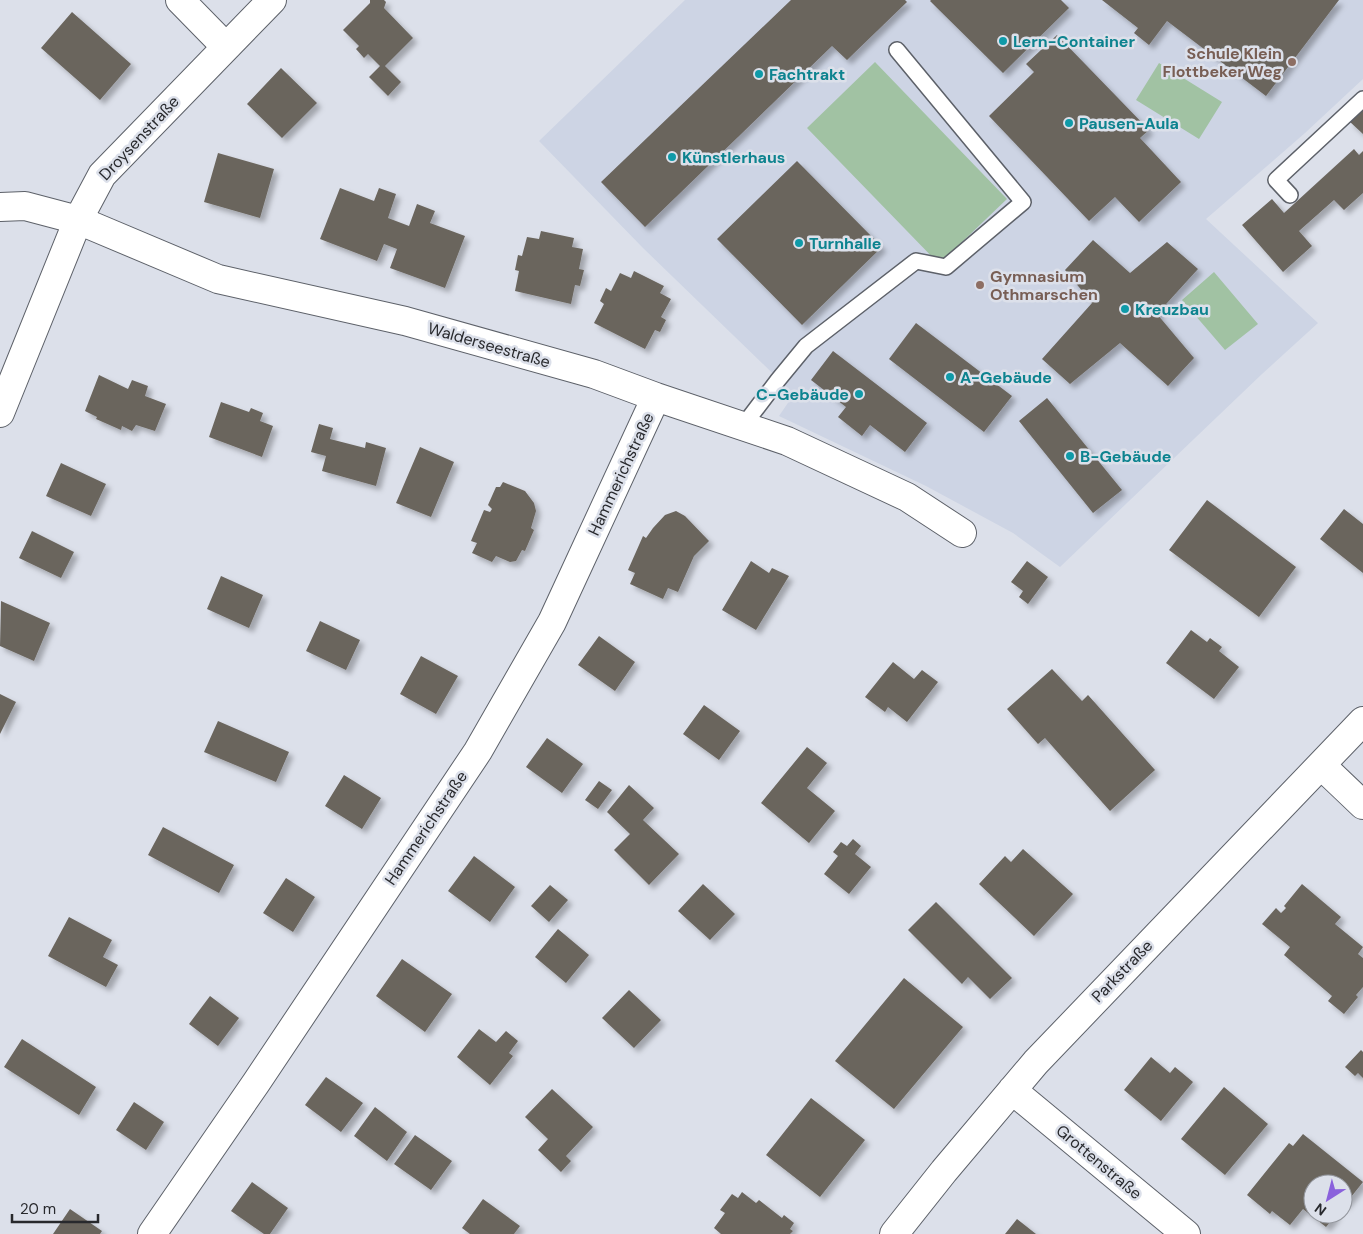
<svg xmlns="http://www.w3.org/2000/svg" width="1363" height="1234" viewBox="0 0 1363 1234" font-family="'DM Sans',sans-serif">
<defs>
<filter id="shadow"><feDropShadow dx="4.5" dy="4.5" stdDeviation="2.5" flood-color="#0004"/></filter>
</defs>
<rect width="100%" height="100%" fill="#dce0ea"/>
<path fill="#cdd4e4" d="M 685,0 L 1363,0 L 1363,79 L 1305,133 L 1206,219 L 1318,323 L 1262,374 L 1060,567 L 1013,533 L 926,486 L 779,416 L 794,394 L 643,248 L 539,141 Z"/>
<path fill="#a1c2a3" d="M 875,62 L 1007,199 L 939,264 L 807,128 Z
M 1159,63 L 1222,102 L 1199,139 L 1136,100 Z
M 1214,272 L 1258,324 L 1225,350 L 1182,300 Z"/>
<path fill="#6a655d" filter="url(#shadow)" d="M 370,0 L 384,0 L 386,2 L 384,8 L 413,38 L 385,66 L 401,82 L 388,96 L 369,77 L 380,66 L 368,54 L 364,58 L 356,49 L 359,46 L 343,30 L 370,3 Z
M 791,0 L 905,0 L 907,2 L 847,60 L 832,46 L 645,227 L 601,182 Z
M 931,0 L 1061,0 L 1069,8 L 1003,73 L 930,1 Z
M 1102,0 L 1339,0 L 1266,96 L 1167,21 L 1149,45 L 1134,33 L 1138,28 Z
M 72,12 L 131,64 L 100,100 L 41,48 Z
M 1057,35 L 1149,130 L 1140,138 L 1181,182 L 1139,222 L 1115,197 L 1089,221 L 989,116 L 1034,72 L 1026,64 Z
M 281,68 L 317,103 L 282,138 L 247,104 Z
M 1363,106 L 1363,134 L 1349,121 Z
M 1354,149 L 1359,155 L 1363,151 L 1363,193 L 1344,210 L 1334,200 L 1299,231 L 1312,246 L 1283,272 L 1242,225 L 1272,199 L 1284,213 Z
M 218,153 L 274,169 L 260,218 L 204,202 Z
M 797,161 L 882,247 L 802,325 L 717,239 Z
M 340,188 L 374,201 L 379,188 L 396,194 L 388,218 L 409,226 L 417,204 L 435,211 L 430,223 L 465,236 L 445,288 L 390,268 L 397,249 L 384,244 L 377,261 L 320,239 Z
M 541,231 L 574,238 L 572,247 L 583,249 L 579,269 L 584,270 L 580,286 L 575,285 L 571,304 L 515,291 L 519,271 L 515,270 L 518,255 L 522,256 L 527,237 L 539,239 Z
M 1093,240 L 1130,273 L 1167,242 L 1198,269 L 1157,314 L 1194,358 L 1168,386 L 1120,343 L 1070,384 L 1042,359 L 1092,303 L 1065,270 Z
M 634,271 L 664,286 L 660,293 L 671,299 L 661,317 L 666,320 L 660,332 L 655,330 L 645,349 L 594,323 L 604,304 L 600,301 L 606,288 L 611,291 L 620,273 L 631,278 Z
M 916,323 L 1012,396 L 984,432 L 889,359 Z
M 833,351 L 927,423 L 905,452 L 870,425 L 862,436 L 838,417 L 846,407 L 811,380 Z
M 99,375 L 128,389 L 132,380 L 148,386 L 145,396 L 166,404 L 155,431 L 136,425 L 132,431 L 122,426 L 121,430 L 96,419 L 97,417 L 85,411 Z
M 1047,398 L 1122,490 L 1093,513 L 1019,421 Z
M 221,402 L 249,412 L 251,408 L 263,413 L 260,421 L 273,426 L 262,457 L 209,437 Z
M 319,424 L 333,428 L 330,439 L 365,448 L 366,442 L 386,448 L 376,486 L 322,471 L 326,456 L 311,452 Z
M 420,447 L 454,462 L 431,517 L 396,503 Z
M 61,463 L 106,484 L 91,516 L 46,496 Z
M 503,482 L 525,491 L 534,503 L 536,511 L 531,528 L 534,530 L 525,551 L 522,550 L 516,561 L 510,562 L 496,556 L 492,562 L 472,553 L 477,543 L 471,541 L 484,510 L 490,512 L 492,509 L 488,505 L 496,487 L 500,487 Z
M 1207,500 L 1296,567 L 1259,617 L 1169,550 Z
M 1344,509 L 1363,524 L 1363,573 L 1320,539 Z
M 676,511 L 685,516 L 709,541 L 694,556 L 678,592 L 668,588 L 663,599 L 630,584 L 635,573 L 628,570 L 643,536 L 646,538 L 653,528 L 665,515 Z
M 32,531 L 74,552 L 61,578 L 19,558 Z
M 751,561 L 769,573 L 772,568 L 789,576 L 756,630 L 722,610 Z
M 1027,561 L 1048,577 L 1028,604 L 1019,597 L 1023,591 L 1011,582 Z
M 221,576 L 263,595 L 249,628 L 207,609 Z
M 1,601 L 50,623 L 34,661 L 0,646 Z
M 320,621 L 360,640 L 346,670 L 306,651 Z
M 1191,630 L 1207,642 L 1210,638 L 1222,647 L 1219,651 L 1239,667 L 1214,699 L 1166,663 Z
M 599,636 L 635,662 L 615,691 L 578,665 Z
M 421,656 L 458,676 L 436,714 L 400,694 Z
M 893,662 L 914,679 L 922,670 L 938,682 L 907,722 L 888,707 L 885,712 L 865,697 Z
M 1052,669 L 1082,701 L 1088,695 L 1155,770 L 1110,811 L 1045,738 L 1038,744 L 1007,709 Z
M 0,694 L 16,702 L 0,734 Z
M 704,705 L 740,731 L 719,760 L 683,734 Z
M 218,721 L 289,752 L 276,782 L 204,752 Z
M 547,738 L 583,764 L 562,793 L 526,767 Z
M 807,747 L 827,763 L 807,788 L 835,811 L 809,843 L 761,803 Z
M 344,775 L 381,798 L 362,829 L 325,806 Z
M 599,781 L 612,790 L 598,809 L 585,800 Z
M 629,785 L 654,808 L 643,820 L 679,854 L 649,885 L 614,850 L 630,834 L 607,812 Z
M 163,827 L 234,865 L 219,893 L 148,855 Z
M 853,839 L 861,846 L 855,854 L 871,867 L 849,894 L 824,874 L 838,856 L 833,852 L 841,842 L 847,846 Z
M 1023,849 L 1073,894 L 1034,936 L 979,884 L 1005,856 L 1011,862 Z
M 474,856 L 515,887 L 490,922 L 448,891 Z
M 286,878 L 315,897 L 293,932 L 263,913 Z
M 703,884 L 735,914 L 710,940 L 678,911 Z
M 1302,884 L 1341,917 L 1335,924 L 1363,947 L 1358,954 L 1363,958 L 1363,987 L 1356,995 L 1358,997 L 1344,1014 L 1328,1001 L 1332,996 L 1284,955 L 1290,947 L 1262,924 L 1276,908 L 1281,913 L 1286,908 L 1284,906 Z
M 550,885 L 568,900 L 549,922 L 531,906 Z
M 936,902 L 1012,978 L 990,999 L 968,977 L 962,984 L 908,930 Z
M 69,917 L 112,940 L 103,957 L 118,965 L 106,987 L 48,956 Z
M 558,929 L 589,955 L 566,983 L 535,957 Z
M 402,959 L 452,994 L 425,1032 L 376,996 Z
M 904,978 L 963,1027 L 894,1109 L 835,1061 Z
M 629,990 L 661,1020 L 634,1048 L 602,1018 Z
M 210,996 L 239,1018 L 218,1046 L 189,1024 Z
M 479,1029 L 496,1042 L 506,1031 L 518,1041 L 509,1053 L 513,1056 L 490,1085 L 457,1057 Z
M 22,1039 L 96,1087 L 79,1115 L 4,1067 Z
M 1361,1050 L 1363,1052 L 1363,1078 L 1358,1073 L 1355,1076 L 1345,1067 Z
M 1151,1057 L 1170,1073 L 1175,1067 L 1193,1082 L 1161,1121 L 1124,1090 Z
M 326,1077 L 363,1103 L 341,1132 L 305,1105 Z
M 1224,1087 L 1268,1124 L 1225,1175 L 1181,1139 Z
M 552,1089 L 593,1127 L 566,1156 L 571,1161 L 561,1172 L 538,1150 L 548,1139 L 525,1117 Z
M 811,1098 L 865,1140 L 820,1197 L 766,1155 Z
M 134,1102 L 164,1122 L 146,1150 L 116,1130 Z
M 375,1107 L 407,1132 L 387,1161 L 354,1136 Z
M 1303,1134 L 1363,1182 L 1343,1207 L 1343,1184 L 1313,1184 L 1313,1214 L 1337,1214 L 1326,1227 L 1303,1209 L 1290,1225 L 1272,1211 L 1270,1214 L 1247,1195 L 1289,1143 L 1293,1146 Z
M 415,1135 L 452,1161 L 431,1190 L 394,1164 Z
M 252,1182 L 288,1208 L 270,1234 L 264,1234 L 231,1211 Z
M 742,1192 L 756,1203 L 759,1200 L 782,1218 L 784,1215 L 794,1223 L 790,1229 L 793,1231 L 790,1234 L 721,1234 L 714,1228 L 725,1213 L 720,1210 L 732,1194 L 738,1198 Z
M 483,1199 L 520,1226 L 514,1234 L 470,1234 L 462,1228 Z
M 70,1209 L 102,1231 L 100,1234 L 53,1234 Z
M 1017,1219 L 1036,1234 L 1005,1234 Z"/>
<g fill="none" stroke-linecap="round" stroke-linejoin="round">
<defs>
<path id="service" d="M 1290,195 L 1276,180 L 1363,99
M 743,426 L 778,380 L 806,346 L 916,261 L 946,267 L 1023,202 L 897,50"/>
<path id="minor" d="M 180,0 L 226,47
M 0,207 L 25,206 L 78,220 L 218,279 L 405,321 L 594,374 L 656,397 L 787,441 L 907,497 L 962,533
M 0,413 L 78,220 L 102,175 L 272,0
M 1321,765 L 1363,805
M 1012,1090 L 1186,1234
M 152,1234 L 256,1083 L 478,751 L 552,622 L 656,397
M 894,1234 L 944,1171 L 1036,1062 L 1363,721"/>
</defs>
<use href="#service" stroke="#5d6169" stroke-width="18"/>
<use href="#minor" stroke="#5d6169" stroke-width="30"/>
<use href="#service" stroke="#fff" stroke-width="15"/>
<use href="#minor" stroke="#fff" stroke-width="28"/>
</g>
<g fill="#0f9aa8" stroke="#dce0ea" stroke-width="2">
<circle cx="1003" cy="41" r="5"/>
<circle cx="759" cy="74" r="5"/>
<circle cx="1069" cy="123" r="5"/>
<circle cx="672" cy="157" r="5"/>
<circle cx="799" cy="243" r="5"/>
<circle cx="1125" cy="309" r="5"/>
<circle cx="950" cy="377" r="5"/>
<circle cx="859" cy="394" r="5"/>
<circle cx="1070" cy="456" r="5"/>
</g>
<g fill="#8d6e63" stroke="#dce0ea" stroke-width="2">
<circle cx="1292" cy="62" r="5"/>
<circle cx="980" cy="285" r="5"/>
</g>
<g text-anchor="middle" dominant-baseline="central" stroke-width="5" stroke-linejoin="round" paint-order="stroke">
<g font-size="16" font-weight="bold" fill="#0d838f" stroke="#dce0ea" text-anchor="start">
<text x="1013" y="41">Lern-Container</text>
<text x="769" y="74">Fachtrakt</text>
<text x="1079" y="123">Pausen-Aula</text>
<text x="682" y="157">Künstlerhaus</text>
<text x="809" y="243">Turnhalle</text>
<text x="1135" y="309">Kreuzbau</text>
<text x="960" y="377">A-Gebäude</text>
<text x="849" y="394" text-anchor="end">C-Gebäude</text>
<text x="1080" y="456">B-Gebäude</text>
</g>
<g font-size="16" font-weight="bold" fill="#785e54" stroke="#dce0ea" text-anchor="end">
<text x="1282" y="53">Schule Klein<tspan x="1282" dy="18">Flottbeker Weg</tspan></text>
<text x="990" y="276" text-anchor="start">Gymnasium<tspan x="990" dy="18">Othmarschen</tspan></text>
</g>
<g font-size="16" fill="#28292d" stroke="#dce0ea">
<text transform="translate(139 138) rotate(-47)">Droysenstraße</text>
<text transform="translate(489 345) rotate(16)">Walderseestraße</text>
<text transform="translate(621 474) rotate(-65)">Hammerichstraße</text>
<text transform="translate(426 828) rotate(-56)">Hammerichstraße</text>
<text transform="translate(1122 971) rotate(-46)">Parkstraße</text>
<text transform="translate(1099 1162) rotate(40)">Grottenstraße</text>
</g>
</g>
<g transform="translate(1328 1199) rotate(216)"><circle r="24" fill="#dce0ea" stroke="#94979e"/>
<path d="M0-4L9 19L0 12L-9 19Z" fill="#8a61dc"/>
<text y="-8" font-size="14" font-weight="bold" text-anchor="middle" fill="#28292d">N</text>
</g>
<path d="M12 1214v8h86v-8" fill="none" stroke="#28292d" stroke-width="2.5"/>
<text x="20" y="1214" font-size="15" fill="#28292d" stroke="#dce0ea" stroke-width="4" paint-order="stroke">20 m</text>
</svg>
